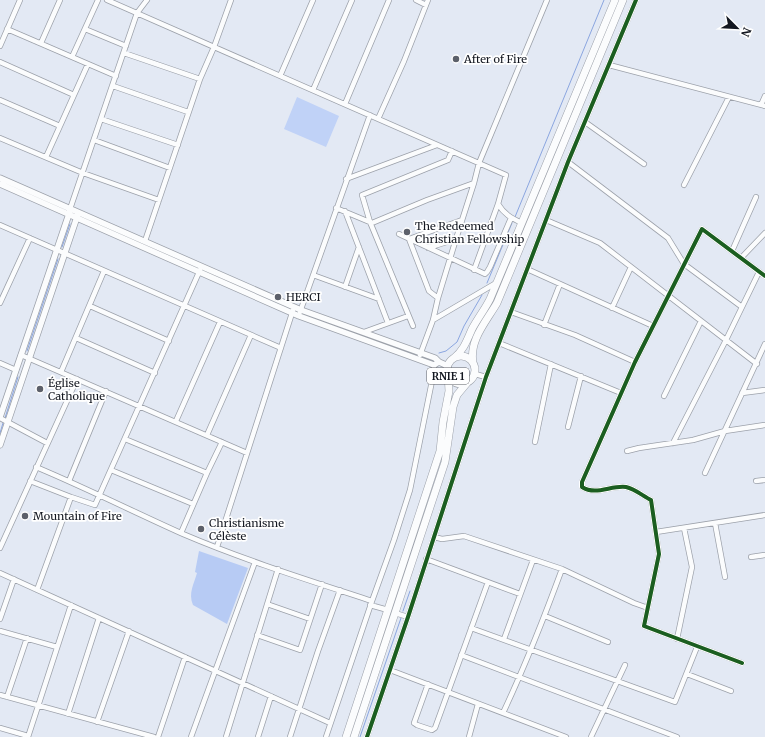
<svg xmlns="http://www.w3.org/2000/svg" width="765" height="737" viewBox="0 0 765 737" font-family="Merriweather,serif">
<rect width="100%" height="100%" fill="#e3e9f4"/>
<path fill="#c0d2f7" d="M 297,97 L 339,116 L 326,147 L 284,129 Z"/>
<path fill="#b7cbf4" d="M 199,551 L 248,568 L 227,624 L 193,605 C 188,593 194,584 197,573 L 195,572 Z"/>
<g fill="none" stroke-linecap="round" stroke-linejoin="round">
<path stroke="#8ba6e0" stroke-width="1" d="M 515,217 L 604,0
M 62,247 L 70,224
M 487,283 L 512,223
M 27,351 L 58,259
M 439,353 L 446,351 L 457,342 L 464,326 L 482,295
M 5,418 L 18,377
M 0,433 L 3,423
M 403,611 L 410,591
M 360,737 L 401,618"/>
<defs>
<path id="minor" d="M 107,0 L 506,175 L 498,204 L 474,270
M 416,0 L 426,5
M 7,29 L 116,76
M 85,29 L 126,46
M 41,43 L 60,0
M 0,46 L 20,0
M 124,53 L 200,79
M 72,57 L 98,0
M 0,62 L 74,95
M 609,65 L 765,106
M 280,76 L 313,0
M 113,86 L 188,112
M 313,90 L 352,0
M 0,100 L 60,126
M 345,104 L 389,0
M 761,105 L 765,96
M 101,119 L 178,145
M 378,119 L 404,61 L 428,0
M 585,122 L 644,164
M 0,138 L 83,173 L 159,200
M 94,140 L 170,168
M 46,157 L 88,64
M 568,162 L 668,238 L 684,264 L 742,307
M 346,179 L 437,145
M 684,185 L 729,97
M 498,204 C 504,214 511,218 522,223
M 336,208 L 372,223 L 427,200 L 474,183
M 70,209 L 137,13 L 147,0
M 345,211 L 388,323
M 546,220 L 600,243 L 757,364
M 0,225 L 281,348
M 399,234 L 485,274 L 487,272 L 490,267 L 511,218
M 145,241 L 200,79 L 214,47 L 231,0
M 428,248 L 456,239
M 732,251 L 756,197
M 741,258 L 765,233
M 527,269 L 653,326
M 313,275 L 379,299
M 345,287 L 359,247
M 438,298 L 429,291 L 409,239 L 462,220
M 0,303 L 30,238
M 90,306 L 169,341
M 612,308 L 631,267
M 300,312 L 370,115
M 511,312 L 575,335 L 635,362
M 433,320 L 496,283
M 544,325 L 560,284
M 413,326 L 370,222 L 362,195 L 448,160 L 452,151
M 364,332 L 408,316
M 76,338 L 155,373
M 499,343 L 621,393
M 21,355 L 247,453
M 420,355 L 433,320 L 438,298 L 456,239 L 474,183 L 479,163 L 547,0
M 0,363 L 16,370
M 61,372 L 104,271
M 475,374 L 486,377
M 742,393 L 765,390
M 664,396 L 701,321
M 0,418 L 47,443
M 176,421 L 220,322
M 568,427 L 581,376
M 207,435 L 251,335
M 125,439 L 207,473
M 535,442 L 551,364
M 673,443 L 726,340 L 759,272
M 627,451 L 639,448 L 693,440 L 725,431 L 765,425
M 36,467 C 86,488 134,512 183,534 C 244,560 308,580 372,601
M 111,470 L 193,504
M 705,473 L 765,344
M 30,481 L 71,497 L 95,505 L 200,270
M 69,481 L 106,391
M 756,481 L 765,480
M 715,523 L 725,577
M 656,532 L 765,515
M 181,533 L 207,473 L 222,442
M 434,537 L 442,539 L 464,536 L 562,569 L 634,603 L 648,608
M 217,547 L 293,310
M 0,548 L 77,379
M 751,557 L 765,555
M 426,559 L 520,594
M 0,573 L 330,723
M 37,590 L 71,497
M 267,604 L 310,619
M 370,605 L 388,610
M 395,613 L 408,617
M 545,616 L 608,642
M 0,619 L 14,579
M 471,628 L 675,702 L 697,647
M 0,631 L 57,647
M 257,635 L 300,650 L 322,584
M 504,639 L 533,560
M 677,639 L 692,567 L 684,528
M 461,655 L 677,737
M 742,663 L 644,626 L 659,554 L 651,500 C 643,496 635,489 626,487 C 611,485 596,496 582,487 L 582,482 L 635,362 L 702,229 L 765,276
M 390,670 L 566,737
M 687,674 L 731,691
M 428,684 L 414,723 L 417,725 L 432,730 L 435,728 L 488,582
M 0,695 L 154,737
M 7,697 L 27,638
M 503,713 C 525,666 544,618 562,569
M 68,714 L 99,618
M 97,722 L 129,631
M 0,728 L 28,736
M 28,737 L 71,605
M 158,737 L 185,657
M 191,737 L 255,562
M 226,737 L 278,569
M 258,737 L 271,696
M 290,737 L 318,651 L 340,590
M 326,737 L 372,601 L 394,540 L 410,490 L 434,371 L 434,365
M 367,737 L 408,617 L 486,377 L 568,162 L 636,0
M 469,737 L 478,704
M 591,737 L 625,665"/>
<path id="tertiary" d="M 0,178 L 301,310 L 435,358 L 439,362 L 448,366
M 0,184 L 299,316 L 434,365 L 439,362
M 0,417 L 70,211
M 0,445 L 78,214"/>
<path id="trunk" d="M447 370a14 14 0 1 1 28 0a14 14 0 1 1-28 0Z
M 454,358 C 464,350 467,340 472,329 C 478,318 485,309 490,299 L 615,0
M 473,363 C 469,340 486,322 497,303 L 623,0
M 346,737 L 440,451 L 443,422 L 449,391 L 448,374
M 354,737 L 445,462 L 453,407 L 457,395 L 467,383"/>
</defs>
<use href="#minor" stroke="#9ca1aa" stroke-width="6"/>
<use href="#tertiary" stroke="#9ca1aa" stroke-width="7"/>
<use href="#trunk" stroke="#9ca1aa" stroke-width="8"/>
<use href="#minor" stroke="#fbfcfd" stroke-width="4.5"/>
<use href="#tertiary" stroke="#fbfcfd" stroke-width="5.5"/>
<use href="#trunk" stroke="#fbfcfd" stroke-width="7"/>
<defs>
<path id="cycleway" d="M 742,663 L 644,626 L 659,554 L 651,500 C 643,496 635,489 626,487 C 611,485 596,496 582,487 L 582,482 L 635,362 L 702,229 L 765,276
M 367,737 L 408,617 L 486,377 L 568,162 L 636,0"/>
</defs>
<use href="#cycleway" stroke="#fff" stroke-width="6"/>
<use href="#cycleway" stroke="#1b5e20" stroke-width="4"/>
</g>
<g fill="#5c606a" stroke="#fff" stroke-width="1.5">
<circle cx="456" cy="59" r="4"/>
<circle cx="407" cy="232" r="4"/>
<circle cx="278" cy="297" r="4"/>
<circle cx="40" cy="389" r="4"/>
<circle cx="25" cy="516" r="4"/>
<circle cx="201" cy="529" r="4"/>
</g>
<g text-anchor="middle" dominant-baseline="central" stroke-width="3.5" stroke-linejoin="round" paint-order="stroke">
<rect fill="#fff" stroke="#5a5d63" stroke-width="1" x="427" y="368" width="42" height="16" rx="3"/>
<g font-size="10" font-weight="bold" fill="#131720">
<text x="448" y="376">RNIE 1</text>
</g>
<g font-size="11" fill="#131720" stroke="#fff" text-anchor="start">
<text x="464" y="59">After of Fire</text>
<text x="415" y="226">The Redeemed<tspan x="415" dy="13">Christian Fellowship</tspan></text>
<text x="286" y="297">HERCI</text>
<text x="48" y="383">Église<tspan x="48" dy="13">Catholique</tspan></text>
<text x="33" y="516">Mountain of Fire</text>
<text x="209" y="523">Christianisme<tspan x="209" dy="13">Célèste</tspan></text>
</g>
</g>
<g transform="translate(737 28) rotate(114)" stroke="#ffffff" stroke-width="3" paint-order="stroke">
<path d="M0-3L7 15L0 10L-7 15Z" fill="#131720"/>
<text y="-6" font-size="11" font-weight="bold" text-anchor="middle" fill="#131720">N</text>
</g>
</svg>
